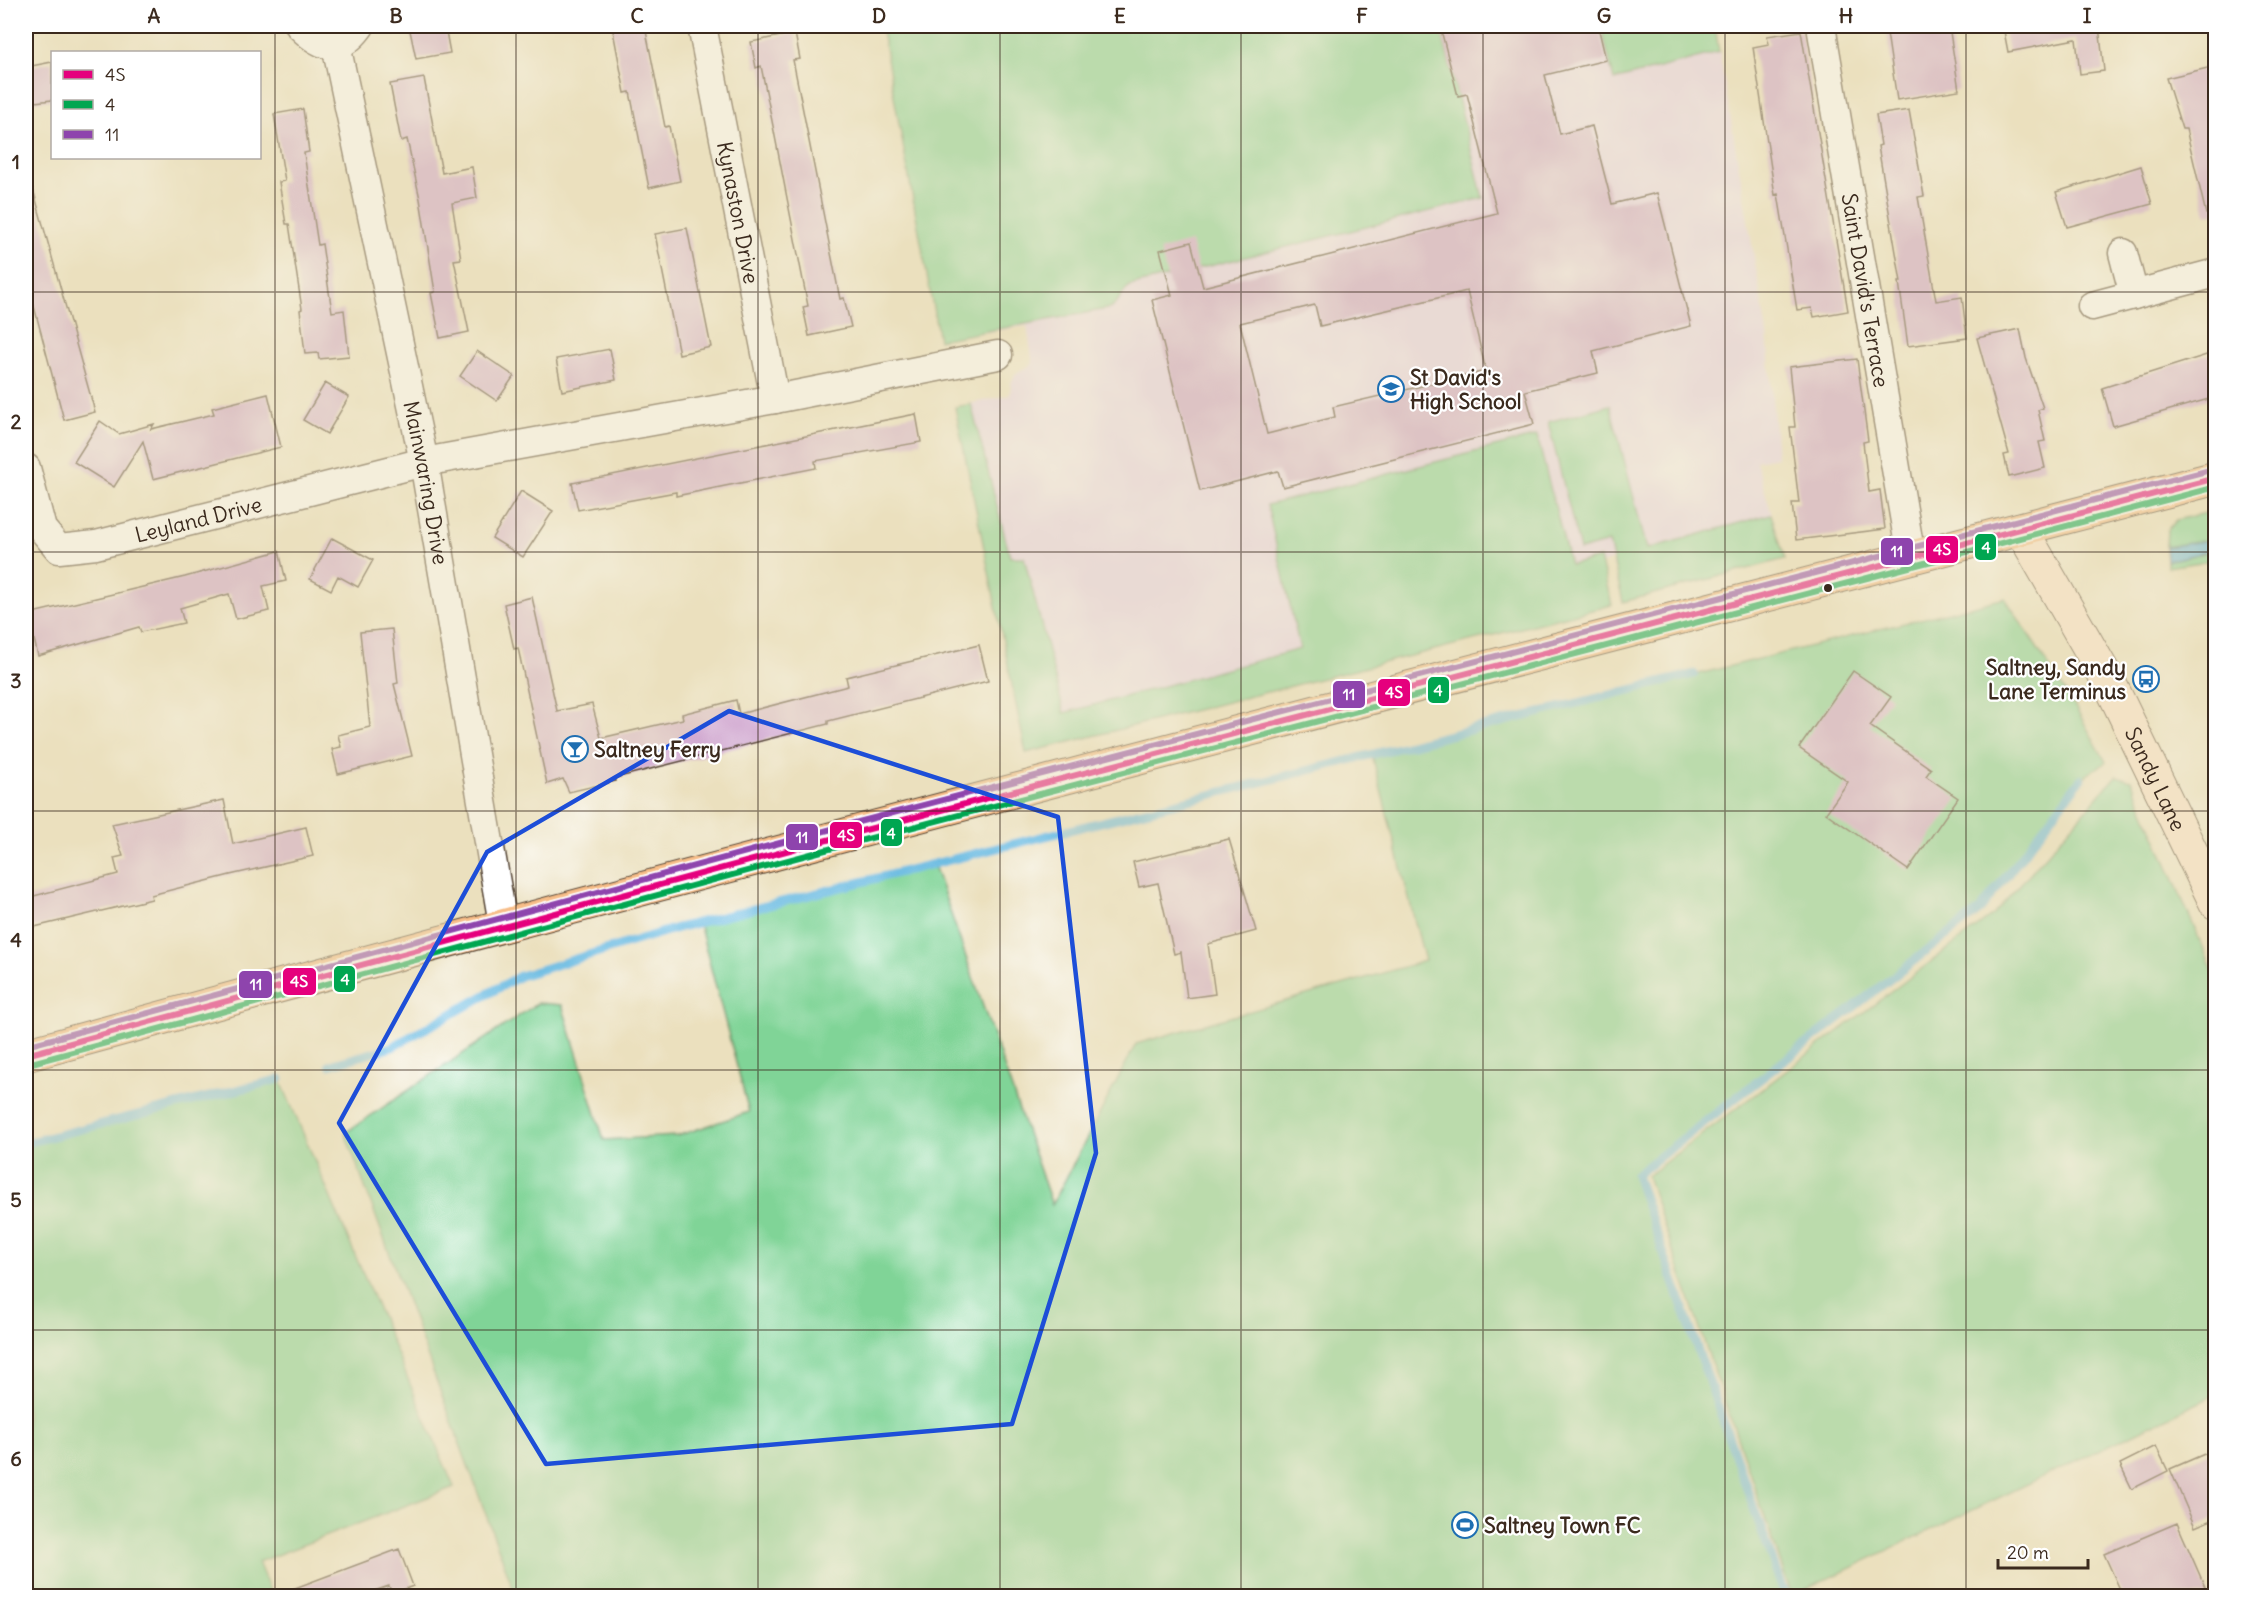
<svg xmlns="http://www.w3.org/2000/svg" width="2241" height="1622" viewBox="0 0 2241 1622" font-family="Delius,sans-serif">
<rect width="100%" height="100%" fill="#fff"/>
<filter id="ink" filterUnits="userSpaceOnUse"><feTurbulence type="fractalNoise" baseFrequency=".0167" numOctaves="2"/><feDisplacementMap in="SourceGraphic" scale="12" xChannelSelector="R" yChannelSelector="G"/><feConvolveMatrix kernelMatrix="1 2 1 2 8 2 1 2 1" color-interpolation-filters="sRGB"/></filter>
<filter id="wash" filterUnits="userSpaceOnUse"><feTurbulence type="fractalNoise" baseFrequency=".008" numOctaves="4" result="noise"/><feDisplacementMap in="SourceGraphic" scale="24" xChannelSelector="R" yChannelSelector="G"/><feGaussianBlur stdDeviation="1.35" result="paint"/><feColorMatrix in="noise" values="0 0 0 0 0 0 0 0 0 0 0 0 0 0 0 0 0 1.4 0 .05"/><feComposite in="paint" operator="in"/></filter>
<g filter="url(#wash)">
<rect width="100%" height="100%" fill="#ebe0be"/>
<path fill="#e7d2ef" d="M 881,26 L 1715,26 L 1767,334 L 1777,457 L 1756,461 L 1785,559 L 1623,602 L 1612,560 L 1602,564 L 1612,605 L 1026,753 L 955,407 L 1010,395 L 1011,384 L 1015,374 L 1033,364 L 1027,326 L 939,340 Z"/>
<path fill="#80d497" stroke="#5e7f5a" stroke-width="1.5" d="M 881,26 L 1440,26 L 1483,198 L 1129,286 L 1112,308 L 939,340 Z
M 1601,26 L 1715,26 L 1719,52 L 1614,80 Z
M 971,404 L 1010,557 L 1024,557 L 1064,713 L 1300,649 L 1267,505 L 1537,436 L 1570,565 L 1600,558 L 1612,605 L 1026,753 L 955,407 Z
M 1610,405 L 1647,549 L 1771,514 L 1785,559 L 1623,602 L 1609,542 L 1580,550 L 1548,422 Z
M 2215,511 L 2215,539 L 2166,547 L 2167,530 L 2176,520 Z
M 2215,550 L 2215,560 L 2167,567 L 2167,561 Z
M 2005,598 L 2074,705 L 2106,762 L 2081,779 L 1981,909 L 1636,1175 L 1785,1596 L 516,1596 L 345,1133 L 538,1003 L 562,1005 L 604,1140 L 677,1136 L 749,1112 L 699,923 L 934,865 L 1052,1205 L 1136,1044 L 1425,961 L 1372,755 Z
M 2116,776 L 2131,780 L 2215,976 L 2215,1395 L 1792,1596 L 1647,1176 L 1994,914 Z
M 280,1079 L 454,1487 L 258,1562 L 272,1596 L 26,1596 L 26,1143 Z"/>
<path fill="#63b8e0" stroke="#4f717f" stroke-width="1.5" d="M 2215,539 L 2215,550 L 2167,561 L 2166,547 Z"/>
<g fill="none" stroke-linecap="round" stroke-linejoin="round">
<path stroke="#63b8e0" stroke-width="9" d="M 330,1065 L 392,1047 L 520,976 L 677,928 L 1694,674
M 26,1143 L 280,1079
M 1785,1596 L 1636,1175 L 1981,909 L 2081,779"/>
</g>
<g id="blocks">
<path fill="#cda1cc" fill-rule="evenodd" d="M 409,26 L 445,26 L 450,53 L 416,59 Z
M 612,26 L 645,26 L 665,127 L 669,126 L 680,181 L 649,188 L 630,92 L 625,93 Z
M 1440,26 L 1598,26 L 1606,60 L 1545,75 L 1560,134 L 1592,126 L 1612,204 L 1657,193 L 1691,326 L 1593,351 L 1598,373 L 1525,391 L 1534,424 L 1283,487 L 1278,471 L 1200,491 L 1152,300 L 1172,295 L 1160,250 L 1191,242 L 1203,287 L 1497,213 L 1467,94 L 1458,96 ZM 1467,291 L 1486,371 L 1333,407 L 1335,417 L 1267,434 L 1240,323 L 1315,305 L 1320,326 Z
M 1886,26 L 1949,26 L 1959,90 L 1897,100 Z
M 2003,26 L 2099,26 L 2104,71 L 2080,74 L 2076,39 L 2008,52 Z
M 1801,31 L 1848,311 L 1814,317 L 1812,308 L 1797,310 L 1778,194 L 1775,195 L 1753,47 L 1769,44 L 1767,36 Z
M 795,33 L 800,59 L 793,60 L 799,90 L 840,299 L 844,298 L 851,327 L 809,336 L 803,307 L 808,306 L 773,126 L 761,66 L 756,68 L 751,42 Z
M 52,62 L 52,100 L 26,103 L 26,67 Z
M 2216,66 L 2216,213 L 2206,214 L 2186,129 L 2182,129 L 2166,78 Z
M 424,78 L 442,173 L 472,167 L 477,198 L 452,203 L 461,259 L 454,260 L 469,332 L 440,338 L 431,293 L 435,292 L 420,199 L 407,139 L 401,141 L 390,84 Z
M 303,109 L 309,152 L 304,153 L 318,245 L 322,244 L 332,312 L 344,310 L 349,356 L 319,359 L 318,353 L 305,354 L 300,310 L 302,309 L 289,224 L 286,224 L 279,182 L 285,181 L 274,114 Z
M 1909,110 L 1924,196 L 1918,197 L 1936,301 L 1962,297 L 1967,338 L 1908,346 L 1899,282 L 1901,282 L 1878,146 L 1881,145 L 1876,115 Z
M 2141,166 L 2152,204 L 2067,227 L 2056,192 Z
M 33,189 L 95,412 L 64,420 L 26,276 L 26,190 Z
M 687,228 L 711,347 L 679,354 L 655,234 Z
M 2020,329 L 2026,358 L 2043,408 L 2038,410 L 2045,441 L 2039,442 L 2045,468 L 2009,477 L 2004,455 L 2009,454 L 1977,338 Z
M 610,349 L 616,380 L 562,391 L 556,359 Z
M 477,351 L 514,376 L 497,401 L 460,376 Z
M 2216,352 L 2216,397 L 2113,426 L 2102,388 Z
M 1857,359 L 1868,441 L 1863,442 L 1869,492 L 1880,490 L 1885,529 L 1796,540 L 1792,503 L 1799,503 L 1790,427 L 1795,427 L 1789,367 Z
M 325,383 L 349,397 L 327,434 L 303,420 Z
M 268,394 L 281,447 L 153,479 L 143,441 L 114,487 L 74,462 L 100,421 L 119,434 L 154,424 L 151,429 L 214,414 L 212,408 Z
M 916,414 L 921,442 L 815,461 L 816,468 L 725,486 L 676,496 L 676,492 L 578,510 L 572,483 Z
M 521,491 L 553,511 L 523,557 L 492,538 Z
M 332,538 L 373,560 L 358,587 L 338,576 L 331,590 L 310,579 Z
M 279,551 L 286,581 L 263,586 L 269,611 L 236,619 L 229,594 L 180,608 L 184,623 L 141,632 L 139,627 L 38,656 L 28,614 L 185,577 Z
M 532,597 L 557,711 L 592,704 L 601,738 L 683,719 L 682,714 L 736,700 L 739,714 L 848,686 L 846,677 L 979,645 L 988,681 L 828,721 L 828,724 L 615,778 L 616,781 L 569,792 L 563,779 L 547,784 L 518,648 L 514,649 L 504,604 Z
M 392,629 L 398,683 L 394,684 L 412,756 L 338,774 L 332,749 L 341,747 L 338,735 L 370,727 L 360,632 Z
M 1853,671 L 1891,697 L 1870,726 L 1931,769 L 1926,776 L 1958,798 L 1908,870 L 1826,813 L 1848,782 L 1799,748 Z
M 224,800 L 233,844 L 306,827 L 313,856 L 230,875 L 151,895 L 152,899 L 26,929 L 26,898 L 118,874 L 114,858 L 123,856 L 112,824 Z
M 1229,839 L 1256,931 L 1208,944 L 1215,994 L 1187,998 L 1181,952 L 1174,954 L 1158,883 L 1139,887 L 1133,862 Z
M 2156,1446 L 2168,1471 L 2132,1489 L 2120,1464 Z
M 2216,1449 L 2216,1518 L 2195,1527 L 2170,1469 Z
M 2177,1523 L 2209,1596 L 2123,1596 L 2104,1554 Z
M 399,1549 L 413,1586 L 392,1594 L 389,1586 L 359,1596 L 279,1596 L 279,1594 Z"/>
</g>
</g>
<g filter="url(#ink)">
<use href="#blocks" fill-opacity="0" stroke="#554536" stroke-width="1.5"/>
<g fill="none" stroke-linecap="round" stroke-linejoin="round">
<defs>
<g id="street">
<path d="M 300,26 C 321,47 340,54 360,26"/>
<path id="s1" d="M 702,26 L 775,399"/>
<path id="s2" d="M 1821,26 L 1911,557"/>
<path id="s3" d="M 336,45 L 424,462 L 503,924"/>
<path d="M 2123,253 L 2134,295"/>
<path d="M 2092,306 L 2216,273"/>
<path id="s4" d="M 26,468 L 42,529 L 59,549 L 96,545 L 424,462 L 775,399 L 998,355"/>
</g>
<g id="secondary">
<path id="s5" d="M 2021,529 L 2109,682 L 2216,903"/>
</g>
<path id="primary" d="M 26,1055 C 753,855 1485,669 2216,478"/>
</defs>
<use href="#street" stroke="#554536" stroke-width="31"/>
<use href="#secondary" stroke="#554536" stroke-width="35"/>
<use href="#primary" stroke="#554536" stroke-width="35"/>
<use href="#street" stroke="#fff" stroke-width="28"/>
<use href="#secondary" stroke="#fce5cf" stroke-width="33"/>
<use href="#primary" stroke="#f7bd88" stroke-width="33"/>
<defs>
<path id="bus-1" d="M 26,1055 L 846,835 L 2216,478"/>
<path id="bus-2" d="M 28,1064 L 848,844 L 2216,487"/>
<path id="bus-3" d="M 26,1046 L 843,826 L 2214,469"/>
</defs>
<use href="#bus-1" stroke="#fff" stroke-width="10"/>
<use href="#bus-2" stroke="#fff" stroke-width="10"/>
<use href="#bus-3" stroke="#fff" stroke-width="10"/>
<use href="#bus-1" stroke="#e5007d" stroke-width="6"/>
<use href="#bus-2" stroke="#00a651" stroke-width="6"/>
<use href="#bus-3" stroke="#8e44ad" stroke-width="6"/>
</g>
</g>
<path d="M0 0H2241V1622H0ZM 729,711 L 1058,817 L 1096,1153 L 1012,1424 L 546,1464 L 339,1123 L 487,852 Z" fill="#ebe0be" fill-opacity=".55" fill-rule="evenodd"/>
<path fill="none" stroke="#1d4ed8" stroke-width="4.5" stroke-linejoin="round" d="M 729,711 L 1058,817 L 1096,1153 L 1012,1424 L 546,1464 L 339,1123 L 487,852 Z"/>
<path fill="none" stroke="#3b2a1e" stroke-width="1.5" stroke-opacity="0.55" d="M 275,26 L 275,1596M 516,26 L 516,1596M 758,26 L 758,1596M 1000,26 L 1000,1596M 1241,26 L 1241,1596M 1483,26 L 1483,1596M 1725,26 L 1725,1596M 1966,26 L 1966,1596M 26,292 L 2216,292M 26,552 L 2216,552M 26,811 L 2216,811M 26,1070 L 2216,1070M 26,1330 L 2216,1330"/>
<defs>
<symbol id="school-ring" viewBox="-11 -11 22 22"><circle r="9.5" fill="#fff" stroke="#1f6fb2" stroke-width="1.5"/><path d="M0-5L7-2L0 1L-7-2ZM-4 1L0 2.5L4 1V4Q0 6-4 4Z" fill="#1f6fb2"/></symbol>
<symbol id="bus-ring" viewBox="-11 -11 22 22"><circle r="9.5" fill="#fff" stroke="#1f6fb2" stroke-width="1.5"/><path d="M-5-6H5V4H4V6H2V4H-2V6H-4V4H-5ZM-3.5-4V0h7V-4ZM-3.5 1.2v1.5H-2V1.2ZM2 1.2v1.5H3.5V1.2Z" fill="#1f6fb2"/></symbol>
<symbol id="bar-ring" viewBox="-11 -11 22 22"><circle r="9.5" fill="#fff" stroke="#1f6fb2" stroke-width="1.5"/><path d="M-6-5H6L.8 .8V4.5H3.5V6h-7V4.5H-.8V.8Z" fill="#1f6fb2"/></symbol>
<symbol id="stadium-ring" viewBox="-11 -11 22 22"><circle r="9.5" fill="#fff" stroke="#1f6fb2" stroke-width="1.5"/><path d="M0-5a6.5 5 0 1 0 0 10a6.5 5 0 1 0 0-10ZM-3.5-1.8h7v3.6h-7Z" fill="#1f6fb2"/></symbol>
</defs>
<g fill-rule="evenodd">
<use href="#school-ring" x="1376" y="374" width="30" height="30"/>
<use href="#bus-ring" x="2131" y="664" width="30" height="30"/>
<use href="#bar-ring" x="560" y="734" width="30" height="30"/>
<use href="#stadium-ring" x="1450" y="1510" width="30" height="30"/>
</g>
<circle fill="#3b2a1e" stroke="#fff" stroke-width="2" cx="1828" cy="588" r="5"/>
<g text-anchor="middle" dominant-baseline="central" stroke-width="4.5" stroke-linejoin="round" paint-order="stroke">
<g font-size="21" fill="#3b2a1e" stroke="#fff">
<text stroke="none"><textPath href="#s1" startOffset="190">Kynaston Drive</textPath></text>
<text stroke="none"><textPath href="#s2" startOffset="268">Saint David's Terrace</textPath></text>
<text stroke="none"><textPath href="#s3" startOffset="447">Mainwaring Drive</textPath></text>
<text stroke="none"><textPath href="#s4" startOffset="232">Leyland Drive</textPath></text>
<text stroke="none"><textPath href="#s5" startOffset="284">Sandy Lane</textPath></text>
</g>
<g font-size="21" font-weight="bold" fill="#3b2a1e" stroke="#fff" text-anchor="start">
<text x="1410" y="377">St David's<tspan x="1410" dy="24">High School</tspan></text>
<text x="2126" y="667" text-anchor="end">Saltney, Sandy<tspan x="2126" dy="24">Lane Terminus</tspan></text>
<text x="594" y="749">Saltney Ferry</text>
<text x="1484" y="1525">Saltney Town FC</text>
</g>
</g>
<g stroke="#fff" stroke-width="2">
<rect x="1974" y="533" width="23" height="28" rx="6" fill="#00a651"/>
<rect x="1925" y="535" width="34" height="29" rx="6" fill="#e5007d"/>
<rect x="1880" y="537" width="34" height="29" rx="6" fill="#8e44ad"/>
<rect x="1427" y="676" width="23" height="28" rx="6" fill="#00a651"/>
<rect x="1377" y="678" width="34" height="29" rx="6" fill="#e5007d"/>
<rect x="1332" y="680" width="34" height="29" rx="6" fill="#8e44ad"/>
<rect x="880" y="818" width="23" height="29" rx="6" fill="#00a651"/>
<rect x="829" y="821" width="34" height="28" rx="6" fill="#e5007d"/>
<rect x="785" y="823" width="34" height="28" rx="6" fill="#8e44ad"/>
<rect x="333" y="965" width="23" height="28" rx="6" fill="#00a651"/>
<rect x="282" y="967" width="35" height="29" rx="6" fill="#e5007d"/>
<rect x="238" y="970" width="35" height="29" rx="6" fill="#8e44ad"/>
</g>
<g font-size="16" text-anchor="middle" font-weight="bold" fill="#fff">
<text x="1986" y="553">4</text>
<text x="1942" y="555">4S</text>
<text x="1897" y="557">11</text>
<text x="1438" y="696">4</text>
<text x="1394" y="698">4S</text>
<text x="1349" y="700">11</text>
<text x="891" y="839">4</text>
<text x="846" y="841">4S</text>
<text x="802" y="843">11</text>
<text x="345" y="985">4</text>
<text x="299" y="987">4S</text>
<text x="256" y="990">11</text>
</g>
<rect width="2241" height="1622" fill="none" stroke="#fff" stroke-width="66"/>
<rect x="51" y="51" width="210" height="108" fill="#ffffff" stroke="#b1aaa5" stroke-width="1.5"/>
<rect x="63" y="70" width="30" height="9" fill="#e5007d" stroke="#b1aaa5" stroke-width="1.5"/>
<text x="105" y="81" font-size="18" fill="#3b2a1e">4S</text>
<rect x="63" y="100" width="30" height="9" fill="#00a651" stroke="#b1aaa5" stroke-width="1.5"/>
<text x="105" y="111" font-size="18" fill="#3b2a1e">4</text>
<rect x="63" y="130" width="30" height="9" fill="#8e44ad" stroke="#b1aaa5" stroke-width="1.5"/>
<text x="105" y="141" font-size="18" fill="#3b2a1e">11</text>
<path d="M1998 1559v9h90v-9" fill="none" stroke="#3b2a1e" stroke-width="3"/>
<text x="2007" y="1559" font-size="18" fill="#3b2a1e" stroke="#ffffff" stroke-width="4.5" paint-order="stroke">20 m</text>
<rect x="33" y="33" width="2175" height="1556" fill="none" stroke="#3b2a1e" stroke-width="2"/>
<g font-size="20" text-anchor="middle" font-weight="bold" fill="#3b2a1e">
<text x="154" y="23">A</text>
<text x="396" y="23">B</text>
<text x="637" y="23">C</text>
<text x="879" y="23">D</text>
<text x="1120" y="23">E</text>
<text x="1362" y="23">F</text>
<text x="1604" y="23">G</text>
<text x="1846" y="23">H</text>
<text x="2087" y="23">I</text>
<text x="16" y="169">1</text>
<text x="16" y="429">2</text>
<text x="16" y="688">3</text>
<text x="16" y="947">4</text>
<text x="16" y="1207">5</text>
<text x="16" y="1466">6</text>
</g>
</svg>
